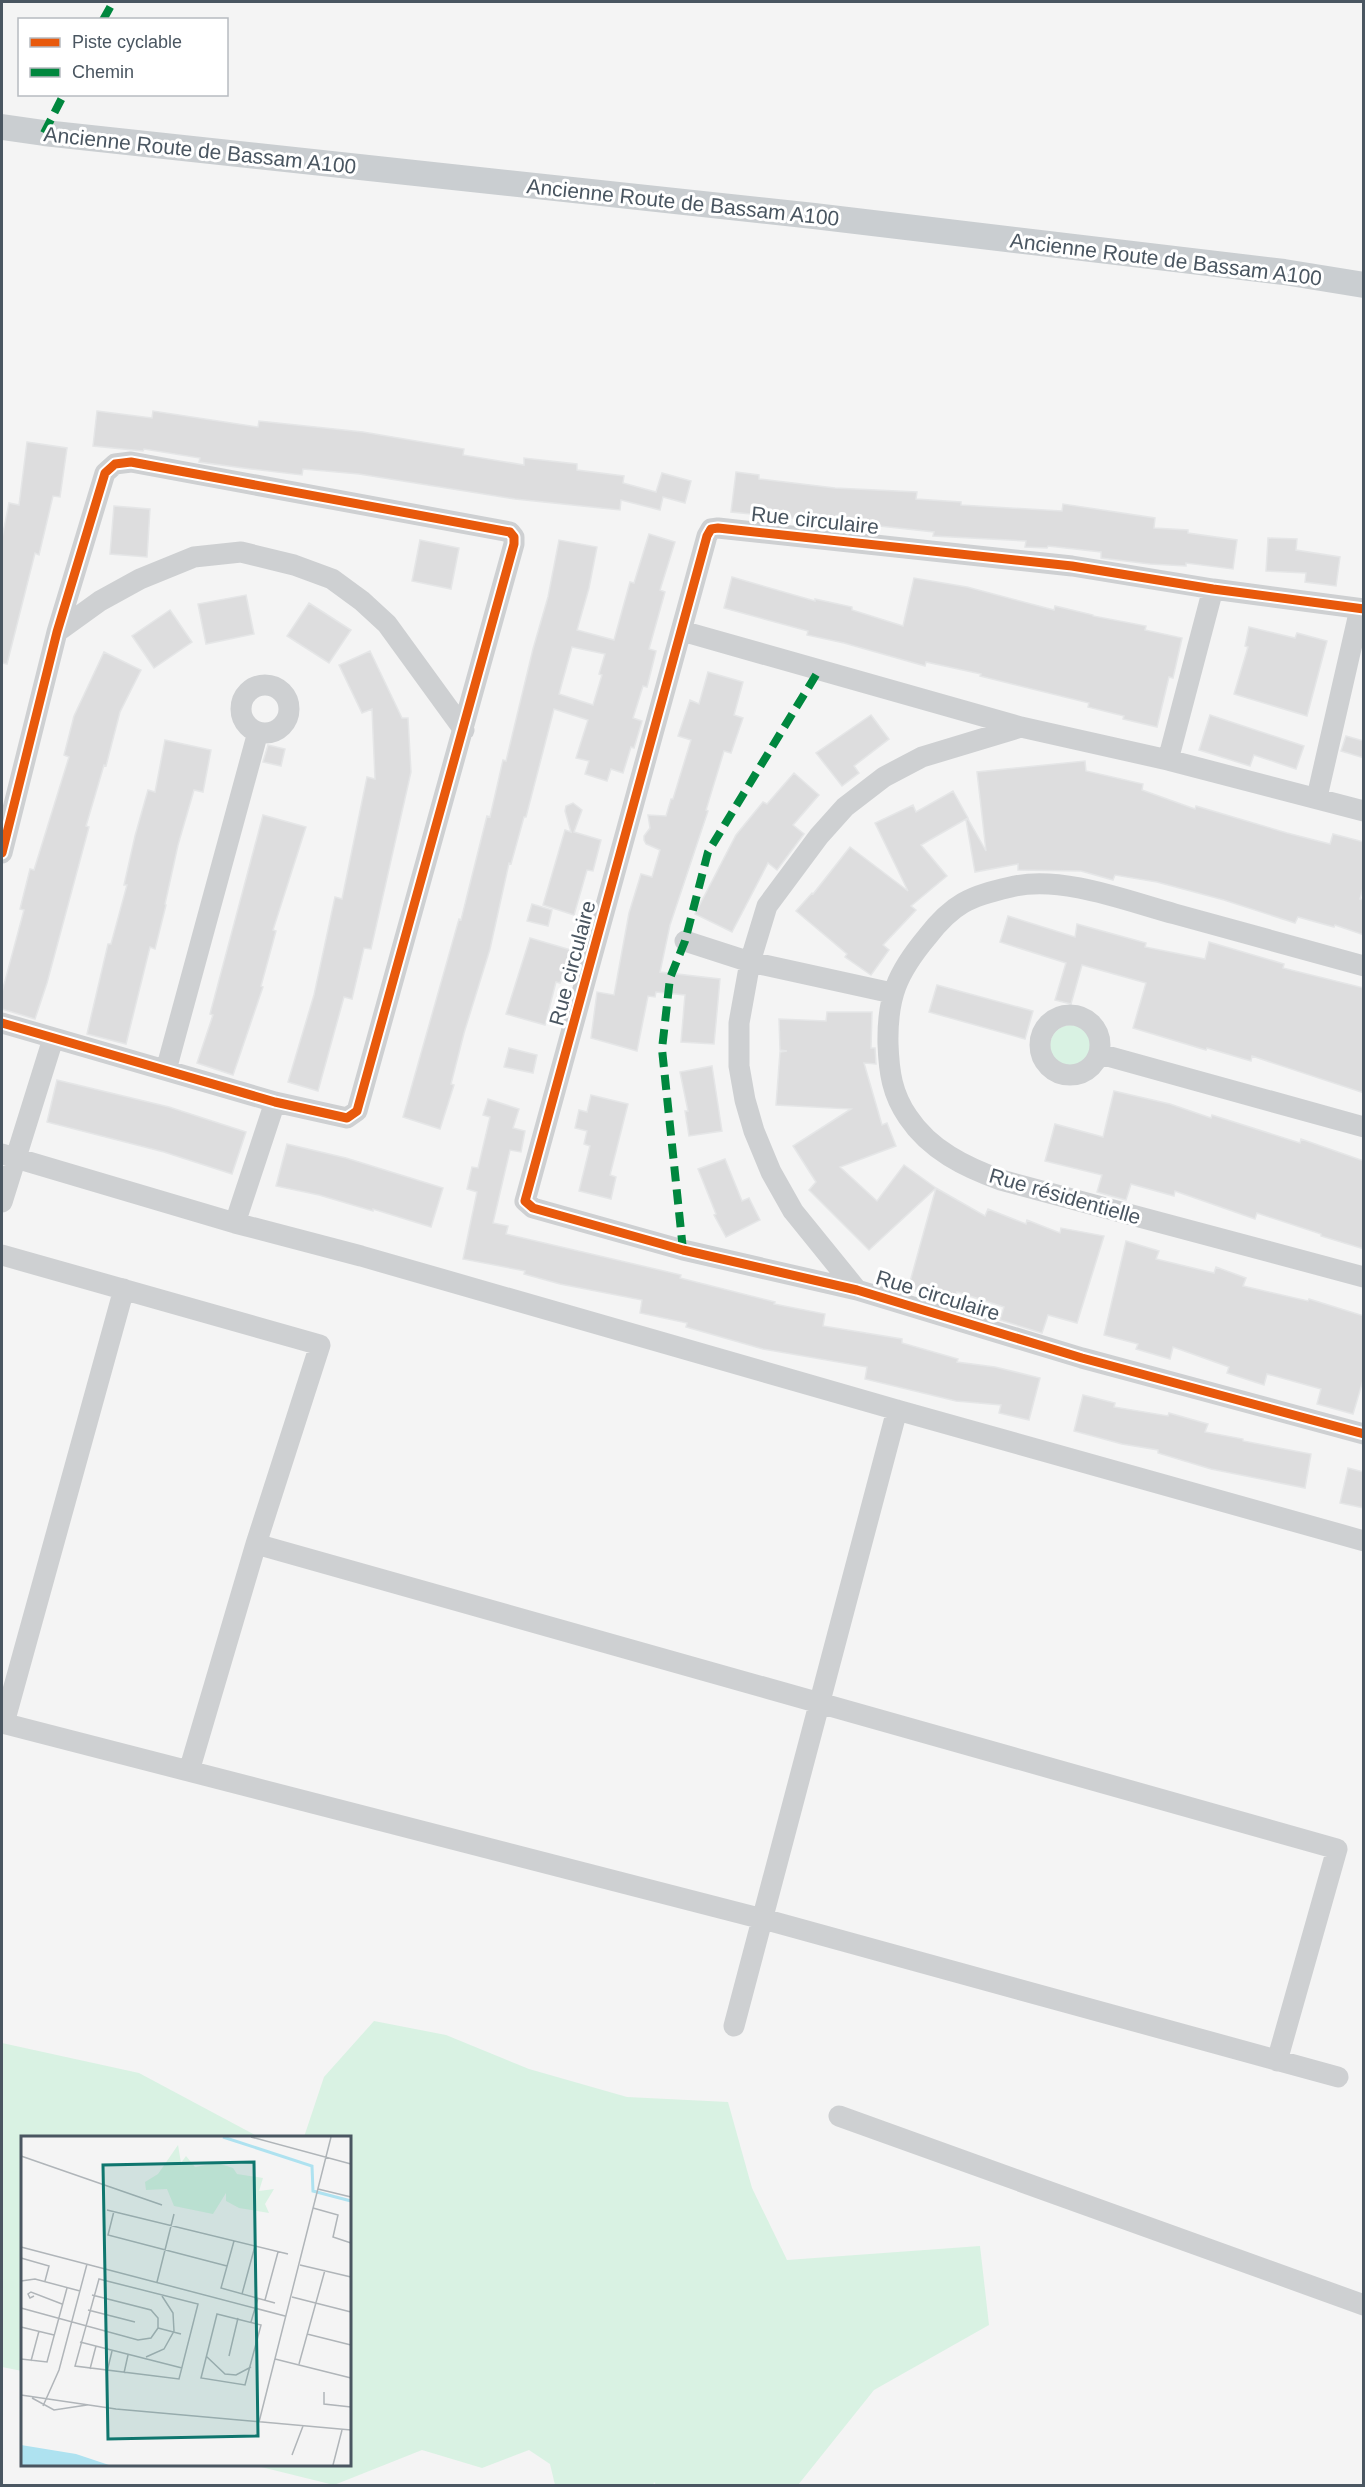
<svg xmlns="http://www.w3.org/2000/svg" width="1365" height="2487" viewBox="0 0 1365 2487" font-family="Helvetica,sans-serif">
<rect width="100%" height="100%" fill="#f4f4f4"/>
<path fill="#d9f2e3" d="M1050 1046a21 21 0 1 1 42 0a21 21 0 1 1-42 0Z
M 374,2021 L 446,2035 L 529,2069 L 627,2097 L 728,2102 L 752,2188 L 787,2260 L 980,2246 L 989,2325 L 874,2390 L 798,2485 L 657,2486 L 654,2482 L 653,2486 L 555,2485 L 550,2464 L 529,2450 L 482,2468 L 422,2450 L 334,2485 L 253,2465 L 350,2464 L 350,2138 L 304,2137 L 324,2077 Z
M 2,2043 L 139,2073 L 259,2137 L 22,2138 L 22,2371 L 2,2367 Z"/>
<path fill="#ddddde" stroke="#e5e6e7" stroke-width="1.5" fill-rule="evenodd" d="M 97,411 L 152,418 L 153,411 L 258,427 L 259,421 L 363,432 L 464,449 L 463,455 L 524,465 L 524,458 L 577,464 L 577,470 L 624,476 L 623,483 L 656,492 L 662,473 L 691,481 L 685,503 L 663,497 L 660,510 L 621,500 L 620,510 L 515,499 L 359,474 L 303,469 L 302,475 L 251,469 L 199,462 L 200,458 L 144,449 L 143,451 L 93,446 Z
M 27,442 L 67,448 L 60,497 L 53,496 L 39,555 L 35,553 L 7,664 L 2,663 L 2,538 L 9,503 L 19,505 Z
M 736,472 L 759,475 L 759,479 L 835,488 L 917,492 L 916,499 L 961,502 L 961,505 L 1062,511 L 1063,504 L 1155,518 L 1154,528 L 1188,530 L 1188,533 L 1237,540 L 1233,569 L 1186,563 L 1186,566 L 1150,564 L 1109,559 L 1101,558 L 1101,552 L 1048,546 L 1047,548 L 1025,547 L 1026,541 L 933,536 L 934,532 L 861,524 L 861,527 L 832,524 L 832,522 L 731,512 Z
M 114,506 L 150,509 L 147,557 L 110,554 Z
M 649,534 L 675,542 L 660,590 L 665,592 L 649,649 L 656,651 L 647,687 L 643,686 L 633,718 L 642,721 L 634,748 L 631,747 L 623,773 L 611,769 L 607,781 L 585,774 L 589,761 L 576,758 L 588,720 L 554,709 L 526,817 L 524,817 L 511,864 L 509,863 L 490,949 L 464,1033 L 451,1084 L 454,1085 L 440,1129 L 403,1117 L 459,919 L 461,920 L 487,816 L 490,817 L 503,760 L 506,761 L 533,649 L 548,597 L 559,540 L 597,547 L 589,588 L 577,630 L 614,640 L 630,582 L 634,583 ZM 572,647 L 605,654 L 599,674 L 602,675 L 593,705 L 559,694 Z
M 1268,538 L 1297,539 L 1296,550 L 1340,557 L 1336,586 L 1305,582 L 1306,573 L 1266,571 Z
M 420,540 L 459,548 L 451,589 L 412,581 Z
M 732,577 L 815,601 L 815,599 L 852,607 L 852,610 L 903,626 L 914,578 L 967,587 L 1054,610 L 1055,606 L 1093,615 L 1093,616 L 1146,626 L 1145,630 L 1182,638 L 1173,678 L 1169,677 L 1157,727 L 1123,719 L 1124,716 L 1088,707 L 1089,703 L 980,676 L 981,674 L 926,662 L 925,666 L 844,643 L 807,635 L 808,631 L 724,608 Z
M 246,595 L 254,634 L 206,644 L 198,604 Z
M 309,603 L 351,630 L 329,663 L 287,636 Z
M 170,610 L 192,642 L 154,668 L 132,636 Z
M 1249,627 L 1295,638 L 1297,633 L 1327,641 L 1307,716 L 1234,694 L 1248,647 L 1245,646 Z
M 370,651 L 402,718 L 408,718 L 411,772 L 371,949 L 364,948 L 352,999 L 344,997 L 318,1091 L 288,1082 L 314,995 L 335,897 L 342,899 L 367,777 L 375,779 L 372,709 L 362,713 L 339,665 Z
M 104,652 L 141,670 L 120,712 L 106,766 L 104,765 L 86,826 L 89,827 L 47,983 L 35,1019 L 2,1009 L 2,992 L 24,910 L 20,909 L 30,869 L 34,870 L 69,757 L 64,755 L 74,716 Z
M 708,672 L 743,682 L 734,715 L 743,718 L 731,753 L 724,751 L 706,810 L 708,811 L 670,925 L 660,972 L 720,979 L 714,1044 L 681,1042 L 685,995 L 656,992 L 655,997 L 648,996 L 637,1051 L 591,1038 L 597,992 L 614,995 L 629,913 L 641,874 L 652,877 L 660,850 L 646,844 L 644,840 L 644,836 L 650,828 L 648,815 L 666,816 L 671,799 L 673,799 L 691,740 L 678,736 L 690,700 L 699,704 Z
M 871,715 L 889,739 L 854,766 L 859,773 L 842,786 L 816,753 Z
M 1210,715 L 1304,746 L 1296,769 L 1254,755 L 1250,766 L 1199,750 Z
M 1346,736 L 1364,741 L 1364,758 L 1341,751 Z
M 165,740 L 211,750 L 203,792 L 194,790 L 178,845 L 165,904 L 166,905 L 155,949 L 150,947 L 126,1044 L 87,1034 L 108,944 L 111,944 L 127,885 L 124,885 L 135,836 L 148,790 L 155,792 Z
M 268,745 L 285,749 L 281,766 L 263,762 Z
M 1085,761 L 1086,771 L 1143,784 L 1142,790 L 1195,809 L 1196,806 L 1287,833 L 1330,844 L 1333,834 L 1364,842 L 1364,884 L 1360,899 L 1364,900 L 1364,935 L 1335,925 L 1334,927 L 1298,917 L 1295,923 L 1224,900 L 1157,882 L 1115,875 L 1113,880 L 1081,871 L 1018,870 L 1018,864 L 975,872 L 966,820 L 968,819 L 986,851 L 977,772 Z
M 794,773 L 819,795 L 793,825 L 804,834 L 777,870 L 768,863 L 732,932 L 695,914 L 736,835 L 763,802 L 767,804 Z
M 953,791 L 968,818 L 921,845 L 947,876 L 911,906 L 916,910 L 883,945 L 889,950 L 871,975 L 845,957 L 847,954 L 796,911 L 812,893 L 813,894 L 850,847 L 908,891 L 875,823 L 913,805 L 916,812 Z
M 573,803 L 582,810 L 574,832 L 601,840 L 593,871 L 587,870 L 574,915 L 543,905 L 565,830 L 571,832 L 565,811 L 566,806 Z
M 263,815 L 306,827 L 273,930 L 276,931 L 261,986 L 263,987 L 233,1075 L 197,1063 L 213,1015 L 210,1014 Z
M 532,904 L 552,910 L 548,926 L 527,921 Z
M 1008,916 L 1075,937 L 1077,924 L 1146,943 L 1145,947 L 1205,959 L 1209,942 L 1284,964 L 1283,968 L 1364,988 L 1364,1093 L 1252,1056 L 1251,1061 L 1207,1048 L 1206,1050 L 1133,1028 L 1146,983 L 1082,965 L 1071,1004 L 1055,1000 L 1066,963 L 1000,942 Z
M 530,938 L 571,950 L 560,983 L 556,982 L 545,1025 L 506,1014 Z
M 937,985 L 1033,1011 L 1025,1039 L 929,1012 Z
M 827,1012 L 872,1012 L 871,1048 L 875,1048 L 876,1064 L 864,1063 L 882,1125 L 887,1123 L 896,1146 L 840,1167 L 877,1201 L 904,1165 L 936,1188 L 869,1250 L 809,1190 L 816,1182 L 793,1146 L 851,1109 L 776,1105 L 780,1052 L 787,1051 L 780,1050 L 779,1019 L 826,1021 Z
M 509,1048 L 537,1055 L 533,1073 L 504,1067 Z
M 712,1066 L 722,1131 L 689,1136 L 685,1111 L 688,1111 L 680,1072 Z
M 57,1080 L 169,1107 L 246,1132 L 232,1174 L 164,1152 L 47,1122 Z
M 1114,1091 L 1170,1104 L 1211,1118 L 1212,1115 L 1300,1143 L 1301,1139 L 1364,1161 L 1364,1249 L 1321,1236 L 1321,1234 L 1257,1213 L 1255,1219 L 1175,1191 L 1174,1196 L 1131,1184 L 1126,1200 L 1111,1196 L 1097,1192 L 1102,1175 L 1045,1161 L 1055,1124 L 1103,1137 Z
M 591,1095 L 628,1104 L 610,1175 L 616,1177 L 611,1199 L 579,1191 L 590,1146 L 584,1144 L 587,1131 L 575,1128 L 579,1110 L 587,1112 Z
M 488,1099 L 519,1109 L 513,1128 L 525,1131 L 521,1152 L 510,1150 L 493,1223 L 508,1226 L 506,1234 L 681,1275 L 680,1278 L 775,1302 L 774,1304 L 825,1314 L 823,1326 L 902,1339 L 902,1343 L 958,1359 L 957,1362 L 995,1367 L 1040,1378 L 1029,1420 L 999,1413 L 1001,1405 L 956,1401 L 865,1379 L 867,1367 L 763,1349 L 686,1327 L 687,1323 L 640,1313 L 642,1300 L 560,1284 L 524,1274 L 525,1271 L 463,1259 L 477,1192 L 467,1189 L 472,1167 L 478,1168 L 490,1117 L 483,1115 Z
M 287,1144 L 346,1158 L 443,1188 L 431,1227 L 373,1209 L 373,1211 L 319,1195 L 276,1186 Z
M 725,1159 L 742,1201 L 749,1198 L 760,1220 L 726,1237 L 714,1215 L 716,1214 L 698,1169 Z
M 936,1188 L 985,1216 L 988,1209 L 1026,1224 L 1027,1220 L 1060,1233 L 1061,1228 L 1104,1236 L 1077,1323 L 1048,1315 L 1042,1333 L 1000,1320 L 1004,1307 L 957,1292 L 954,1301 L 908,1289 Z
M 1126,1241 L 1159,1251 L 1156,1259 L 1214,1273 L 1216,1267 L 1246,1278 L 1243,1286 L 1308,1301 L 1309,1299 L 1364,1316 L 1364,1377 L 1353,1414 L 1317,1404 L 1321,1389 L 1267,1374 L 1264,1385 L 1227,1373 L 1229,1367 L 1173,1347 L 1170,1359 L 1136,1349 L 1138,1344 L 1104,1335 Z
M 1083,1395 L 1115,1403 L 1114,1407 L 1168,1416 L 1169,1413 L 1208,1424 L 1205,1432 L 1243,1439 L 1243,1441 L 1311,1454 L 1305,1488 L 1211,1469 L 1158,1453 L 1158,1450 L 1122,1444 L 1074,1431 Z
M 1348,1468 L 1364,1472 L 1364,1508 L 1340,1503 Z"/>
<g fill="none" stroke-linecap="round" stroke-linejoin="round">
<path stroke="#ced0d2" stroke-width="21" d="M 1364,609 L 1213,589 L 1072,566 L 718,528 L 711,529 L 707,536 L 525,1201 L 533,1208 L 683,1250 L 857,1290 L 1082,1358 L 1364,1434
M 682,631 L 1021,727 L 1168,760 L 1364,811
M 57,632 L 100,601 L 140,579 L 194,557 L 241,552 L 294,565 L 332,579 L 362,601 L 387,624 L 464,730
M241 709a24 24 0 1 1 48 0a24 24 0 1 1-48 0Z
M 1168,760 L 1213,589
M 1317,797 L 1360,609
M 2,853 L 57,632 L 105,473 L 115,464 L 131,462 L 510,532 L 514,537 L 514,544 L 357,1111 L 347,1118 L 275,1102 L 2,1023
M 685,941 L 750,962 L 892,993
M 1364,966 C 1301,949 1238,931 1175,914 C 1127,901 1064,876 1015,886 C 998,890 978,894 963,903 C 949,911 937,924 927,937 C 897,973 887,997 888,1044 C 889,1072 892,1094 908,1117 C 930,1150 965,1167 1001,1180 L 1364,1277
M1040 1045a30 30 0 1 1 60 0a30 30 0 1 1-60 0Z
M 1100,1054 L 1364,1127
M 166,1070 L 258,732
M 2,1154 L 235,1223 L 361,1256 L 897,1410 L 1364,1541
M 2,1202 L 53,1039
M 235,1223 L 275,1102
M 2,1255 L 320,1345 L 256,1544 L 189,1771
M 857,1290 L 793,1211 L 771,1172 L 754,1131 L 745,1100 L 739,1066 L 739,1023 L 750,962 L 767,906 L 819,836 L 845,807 L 884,777 L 922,757 L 1021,727
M 256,1544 L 1337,1849 L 1277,2061
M 2,1723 L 763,1919 L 1338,2077
M 4,1723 L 124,1289
M 734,2026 L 897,1410
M 839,2116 L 1364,2305"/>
<path stroke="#caced1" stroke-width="26" d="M 2,127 L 44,133 L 814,216 L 1284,272 L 1364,285"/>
<path stroke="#00873e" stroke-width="8" stroke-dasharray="15 8" stroke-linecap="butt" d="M 103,20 L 113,2
M 44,133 L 64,94
M 683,1250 L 662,1049 L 670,978 L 685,941 L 708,852 L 819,670"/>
<defs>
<path id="cycleway" d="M 1364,609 L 1213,589 L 1072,566 L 718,528 L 711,529 L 707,536 L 525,1201 L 533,1208 L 683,1250 L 857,1290 L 1082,1358 L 1364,1434
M 2,853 L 57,632 L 105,473 L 115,464 L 131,462 L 510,532 L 514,537 L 514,544 L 357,1111 L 347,1118 L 275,1102 L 2,1023"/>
</defs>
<use href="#cycleway" stroke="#fff" stroke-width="13"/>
<use href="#cycleway" stroke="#e8590c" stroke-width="9"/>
</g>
<g text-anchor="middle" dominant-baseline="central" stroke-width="6" stroke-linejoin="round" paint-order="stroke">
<g font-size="21" fill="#4a5661" stroke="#fff">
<text transform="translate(200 150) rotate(6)">Ancienne Route de Bassam A100</text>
<text transform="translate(683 202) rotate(6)">Ancienne Route de Bassam A100</text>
<text transform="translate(1166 259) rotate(7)">Ancienne Route de Bassam A100</text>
<text transform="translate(815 520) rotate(6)">Rue circulaire</text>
<text transform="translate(572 963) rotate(-75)">Rue circulaire</text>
<text transform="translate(1065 1196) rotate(16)">Rue résidentielle</text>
<text transform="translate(938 1295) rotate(17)">Rue circulaire</text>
</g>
</g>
<g transform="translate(21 2136)">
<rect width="330" height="330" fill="#f4f4f4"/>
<path d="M 157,9 L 160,27 L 165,20 L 174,31 L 196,27 L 212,32 L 216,38 L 242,42 L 238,55 L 253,53 L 244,68 L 248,77 L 218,72 L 205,65 L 205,57 L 192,78 L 153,70 L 146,53 L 125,54 L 124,46 L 137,38 Z" fill="#d9f2e3"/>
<path d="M 0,309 L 55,318 L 88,329 L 0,329 Z" fill="#aee2f0"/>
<path fill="none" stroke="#aee2f0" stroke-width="3" d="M 202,1 L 291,30 L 292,55 L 330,65"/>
<path fill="none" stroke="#b0b5b9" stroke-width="1.5" d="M 230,1 L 330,28M 0,20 L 141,69M 297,53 L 330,61M 292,72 L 317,79 L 312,101 L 330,107M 86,74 L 267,118M 93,75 L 87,99 L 206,130M 213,105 L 200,152 L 254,167M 0,111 L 264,180M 0,122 L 28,130 L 24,145M 279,129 L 330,141M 78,143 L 177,168 L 158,243 L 54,230 ZM 0,145 L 14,143 L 59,155M 136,146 L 153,78M 221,158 L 234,110M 71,159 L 130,174 L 137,182 L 137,192M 13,160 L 9,162 L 7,158 L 10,156 L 41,168M 271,161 L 330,176M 244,164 L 257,116M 0,172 L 117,204 L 130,202 L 137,192M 67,174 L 114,186M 196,178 L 240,189 L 224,249 L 180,242 ZM 230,186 L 237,162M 0,191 L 33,199M 137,192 L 160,198M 286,198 L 330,209M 59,206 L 161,232M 185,220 L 204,238 L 215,239 L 230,231M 208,220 L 217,182M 125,221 L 143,213 L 153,195 L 152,177 L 141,160M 0,223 L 26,226 L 46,152M 254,223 L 330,242M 10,225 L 18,195M 278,228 L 304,134M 69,233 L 75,210M 86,236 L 91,215M 103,237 L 107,219M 303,256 L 303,268 L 330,271M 0,259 L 95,273 L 330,294M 11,262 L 33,274 L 66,269M 22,270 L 38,234 L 66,128M 238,286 L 310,1M 271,319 L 282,290M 312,329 L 321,294"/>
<path fill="#0f766e" fill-opacity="0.15" stroke="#0f766e" stroke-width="3" d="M 233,26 L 237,300 L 87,303 L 82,29 Z"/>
<rect width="330" height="330" fill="none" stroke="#4a5661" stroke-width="3"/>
</g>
<rect width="1365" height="2487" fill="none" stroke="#4a5661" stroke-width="6"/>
<rect x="18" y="18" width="210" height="78" fill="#ffffff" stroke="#b7bbc0" stroke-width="1.5"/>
<rect x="30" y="38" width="30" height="9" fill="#e8590c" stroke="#b7bbc0" stroke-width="1.5"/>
<text x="72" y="48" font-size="18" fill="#4a5661">Piste cyclable</text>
<rect x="30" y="68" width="30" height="9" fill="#00873e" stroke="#b7bbc0" stroke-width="1.5"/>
<text x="72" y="78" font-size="18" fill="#4a5661">Chemin</text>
</svg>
